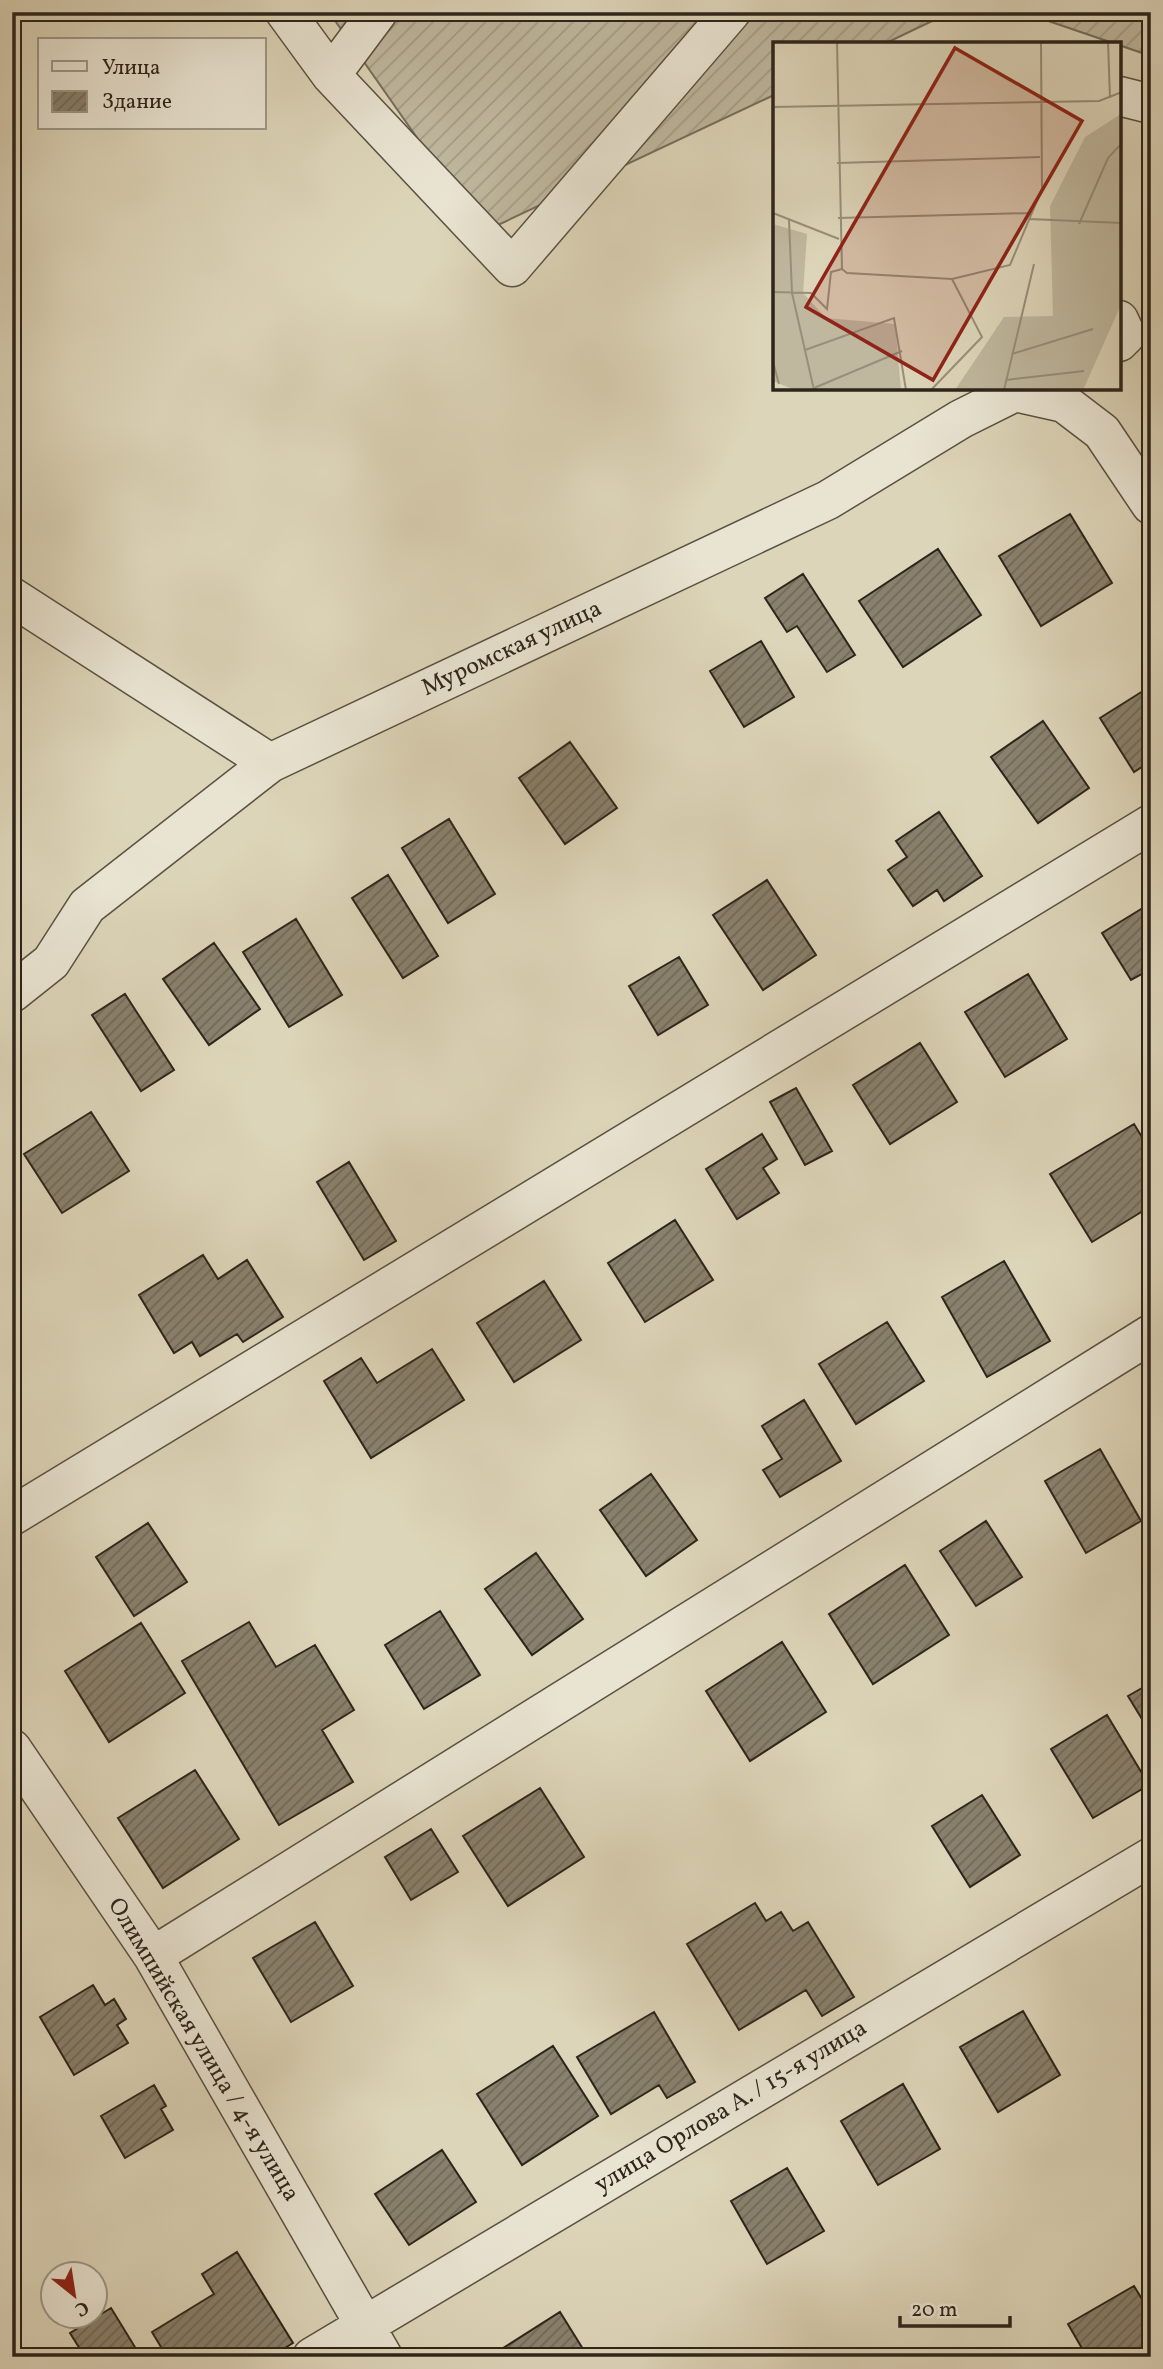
<svg xmlns="http://www.w3.org/2000/svg" width="1163" height="2369" viewBox="0 0 1163 2369" font-family="Vollkorn,serif">
<defs>
<pattern id="garden-furrows" width="10" height="10" patternUnits="userSpaceOnUse" patternTransform="scale(1.75)"><rect width="10" height="10" fill="#bfb79e"/><path d="M-1 1l2-2M0 10L10 0M9 11l2-2" fill="none" stroke="#a49d88"/></pattern>
<pattern id="building-hatch" width="6" height="6" patternUnits="userSpaceOnUse" patternTransform="scale(1.75)"><rect width="6" height="6" fill="#89816d"/><path d="M-1 1l2-2M0 6l6-6M5 7l2-2" fill="none" stroke="#706959"/></pattern>
</defs>
<rect width="100%" height="100%" fill="#ddd5b9"/>
<filter id="stains"><feTurbulence type="fractalNoise" baseFrequency=".00286" numOctaves="4"/><feColorMatrix values="0 0 0 0 .2 0 0 0 0 .09 0 0 0 0 .02 0 0 0 .5 -.17"/></filter>
<radialGradient id="worn" r=".72"><stop offset=".6" stop-color="#630" stop-opacity="0"/><stop offset="1" stop-color="#630" stop-opacity=".3"/></radialGradient>
<path fill="url(#garden-furrows)" stroke="#766e5c" stroke-width="2" d="M 329,12 L 951,12 L 884,44 L 774,44 L 774,95 L 483,232 Z
M 1022,12 L 1151,12 L 1151,56 Z"/>
<path fill="url(#building-hatch)" stroke="#2d251b" stroke-width="2" d="M 1070,514 L 1112,583 L 1041,626 L 999,556 Z
M 938,549 L 981,615 L 903,667 L 859,601 Z
M 803,574 L 855,655 L 827,672 L 797,626 L 787,632 L 765,598 Z
M 761,641 L 794,697 L 744,727 L 710,671 Z
M 1151,686 L 1151,761 L 1134,772 L 1100,718 Z
M 1043,721 L 1089,788 L 1038,823 L 991,757 Z
M 570,742 L 617,808 L 565,844 L 519,778 Z
M 939,812 L 982,876 L 944,901 L 937,890 L 913,906 L 888,870 L 907,857 L 896,841 Z
M 449,819 L 495,894 L 448,923 L 402,848 Z
M 388,875 L 438,956 L 403,978 L 352,898 Z
M 767,880 L 816,955 L 763,990 L 713,915 Z
M 1151,903 L 1151,969 L 1131,980 L 1102,933 Z
M 296,919 L 342,995 L 289,1027 L 243,952 Z
M 214,943 L 260,1009 L 209,1045 L 163,979 Z
M 679,957 L 708,1005 L 658,1035 L 629,986 Z
M 1028,974 L 1067,1039 L 1005,1077 L 965,1012 Z
M 125,994 L 174,1070 L 141,1091 L 92,1015 Z
M 920,1043 L 957,1102 L 890,1144 L 853,1085 Z
M 796,1088 L 832,1151 L 805,1165 L 770,1102 Z
M 91,1112 L 129,1171 L 62,1213 L 24,1154 Z
M 1134,1124 L 1151,1152 L 1151,1223 L 1143,1211 L 1092,1242 L 1050,1174 Z
M 762,1134 L 777,1159 L 763,1168 L 779,1193 L 737,1219 L 706,1169 Z
M 349,1162 L 396,1241 L 364,1260 L 317,1182 Z
M 675,1220 L 713,1280 L 645,1322 L 608,1263 Z
M 203,1255 L 218,1279 L 247,1260 L 283,1317 L 243,1342 L 237,1334 L 200,1356 L 192,1342 L 174,1353 L 139,1295 Z
M 1004,1261 L 1050,1341 L 987,1377 L 942,1297 Z
M 544,1281 L 581,1340 L 514,1382 L 477,1323 Z
M 887,1322 L 924,1381 L 856,1424 L 819,1364 Z
M 432,1349 L 464,1400 L 371,1458 L 324,1381 L 361,1358 L 377,1383 Z
M 804,1400 L 841,1461 L 780,1497 L 763,1470 L 782,1459 L 762,1426 Z
M 1100,1449 L 1141,1521 L 1086,1553 L 1045,1481 Z
M 651,1474 L 697,1540 L 646,1576 L 600,1510 Z
M 986,1521 L 1022,1577 L 976,1606 L 940,1551 Z
M 148,1523 L 187,1582 L 134,1616 L 96,1557 Z
M 536,1553 L 583,1619 L 532,1655 L 485,1589 Z
M 905,1565 L 949,1635 L 873,1684 L 829,1614 Z
M 440,1611 L 480,1675 L 424,1709 L 385,1645 Z
M 249,1622 L 276,1667 L 315,1645 L 354,1710 L 322,1730 L 353,1782 L 279,1825 L 182,1661 Z
M 141,1623 L 185,1693 L 109,1742 L 65,1671 Z
M 782,1642 L 826,1712 L 750,1761 L 706,1691 Z
M 1151,1683 L 1151,1734 L 1128,1696 Z
M 1107,1715 L 1149,1785 L 1093,1818 L 1051,1749 Z
M 195,1770 L 239,1839 L 163,1888 L 118,1818 Z
M 540,1788 L 584,1857 L 508,1906 L 463,1836 Z
M 982,1795 L 1020,1855 L 970,1887 L 932,1826 Z
M 431,1829 L 458,1872 L 411,1900 L 385,1857 Z
M 755,1903 L 766,1921 L 781,1912 L 793,1931 L 808,1922 L 854,1997 L 822,2016 L 806,1990 L 739,2030 L 687,1944 Z
M 315,1922 L 353,1986 L 291,2022 L 253,1958 Z
M 93,1985 L 105,2005 L 114,1999 L 126,2019 L 117,2025 L 128,2043 L 74,2075 L 40,2017 Z
M 1023,2011 L 1060,2075 L 998,2112 L 960,2047 Z
M 654,2012 L 695,2082 L 667,2098 L 659,2085 L 611,2114 L 577,2057 Z
M 553,2046 L 598,2116 L 522,2165 L 477,2094 Z
M 903,2084 L 940,2149 L 878,2185 L 841,2121 Z
M 154,2085 L 166,2106 L 161,2109 L 173,2130 L 125,2158 L 101,2116 Z
M 442,2150 L 476,2202 L 409,2245 L 375,2194 Z
M 787,2168 L 824,2231 L 767,2264 L 731,2201 Z
M 237,2252 L 293,2343 L 270,2357 L 248,2357 L 245,2353 L 238,2357 L 167,2357 L 152,2332 L 214,2294 L 202,2274 Z
M 1134,2286 L 1151,2314 L 1151,2357 L 1087,2357 L 1068,2324 Z
M 111,2308 L 141,2357 L 85,2357 L 70,2333 Z
M 560,2312 L 588,2357 L 489,2357 Z"/>
<g fill="none" stroke-linecap="round" stroke-linejoin="round">
<defs>
<path id="minor" d="M 285,12 L 331,75 L 512,267 L 731,12
M 331,75 L 378,12
M 1119,96 L 1151,104
M 1119,320 L 1126,335 L 1119,342
M 12,597 L 270,763
M 12,993 L 51,962 L 87,906 L 270,763 L 828,500 L 961,419 L 1015,392 L 1064,403 L 1102,432 L 1151,505
M 12,1516 L 1151,824
M 12,1749 L 153,1956 L 383,2357
M 153,1956 L 1151,1334
M 312,2357 L 1151,1857"/>
</defs>
<use href="#minor" stroke="#595142" stroke-width="41"/>
<use href="#minor" stroke="#e9e4d2" stroke-width="38"/>
</g>
<g text-anchor="middle" dominant-baseline="central" stroke-width="5" stroke-linejoin="round" paint-order="stroke">
<g font-size="24" fill="#2d251b" stroke="#e9e4d2">
<text transform="translate(512 649) rotate(-25)">Муромская улица</text>
<text transform="translate(203 2050) rotate(59)">Олимпийская улица / 4-я улица</text>
<text transform="translate(731 2107) rotate(-31)">улица Орлова А. / 15-я улица</text>
</g>
</g>
<g transform="translate(773 42)">
<rect width="348" height="348" fill="#ddd5b9"/>
<path d="M 348,72 L 348,263 L 310,348 L 182,348 L 231,275 L 280,274 L 277,164 L 312,95 ZM 0,182 L 34,192 L 30,251 L 53,276 L 122,282 L 128,348 L 22,348 L 0,339 Z" fill="#bfb79e"/>
<path fill="none" stroke="#978f7a" stroke-width="2" d="M 64,0 L 69,227M 335,0 L 337,56M 0,65 L 326,59 L 349,50M 64,121 L 267,115M 0,171 L 66,197M 65,176 L 259,171M 256,177 L 349,181M 16,178 L 19,251 L 41,348M 306,182 L 335,116 L 349,101M 69,227 L 74,231 L 179,237 L 237,223 L 269,147 L 268,0M 0,250 L 38,251 L 54,267 L 58,230 L 69,227M 32,308 L 121,276 L 133,348M 239,312 L 320,287M 0,320 L 6,342M 233,338 L 311,329M 41,346 L 129,309M 158,348 L 209,295 L 179,237M 231,348 L 261,222"/>
<path fill="#8f2418" fill-opacity="0.15" stroke="#8f2418" stroke-width="3.5" d="M 182,6 L 309,79 L 160,338 L 33,265 Z"/>
<rect width="348" height="348" fill="none" stroke="#2d251b" stroke-width="3.5"/>
</g>
<rect width="1163" height="2369" fill="none" stroke="#ddd5b9" stroke-width="42"/>
<rect x="14" y="14" width="1135" height="2341" fill="none" stroke="#2d251b" stroke-width="3.5"/>
<rect x="21" y="21" width="1121" height="2327" fill="none" stroke="#2d251b" stroke-width="2"/>
<rect x="38" y="38" width="228" height="91" fill="#e9e4d2" stroke="#9e9889" stroke-width="2"/>
<rect x="52" y="61" width="35" height="10" fill="#e9e4d2" stroke="#9e9889" stroke-width="2"/>
<text x="102" y="74" font-size="21" fill="#2d251b">Улица</text>
<rect x="52" y="91" width="35" height="21" fill="url(#building-hatch)" stroke="#9e9889" stroke-width="2"/>
<text x="102" y="108" font-size="21" fill="#2d251b">Здание</text>
<g transform="translate(74 2295) rotate(150)"><circle r="33" fill="#e9e4d2" stroke="#9e9889" stroke-width="2"/>
<path d="M0-5L12 26L0 18L-12 26Z" fill="#8f2418"/>
<text y="-10" font-size="19" font-weight="bold" text-anchor="middle" fill="#2d251b">С</text>
</g>
<path d="M900 2316v10h110v-10" fill="none" stroke="#2d251b" stroke-width="3.5"/>
<text x="911" y="2316" font-size="21" fill="#2d251b" stroke="#e9e4d2" stroke-width="5" paint-order="stroke">20 m</text>
<rect width="100%" height="100%" filter="url(#stains)"/>
<rect width="100%" height="100%" fill="url(#worn)"/>
</svg>
